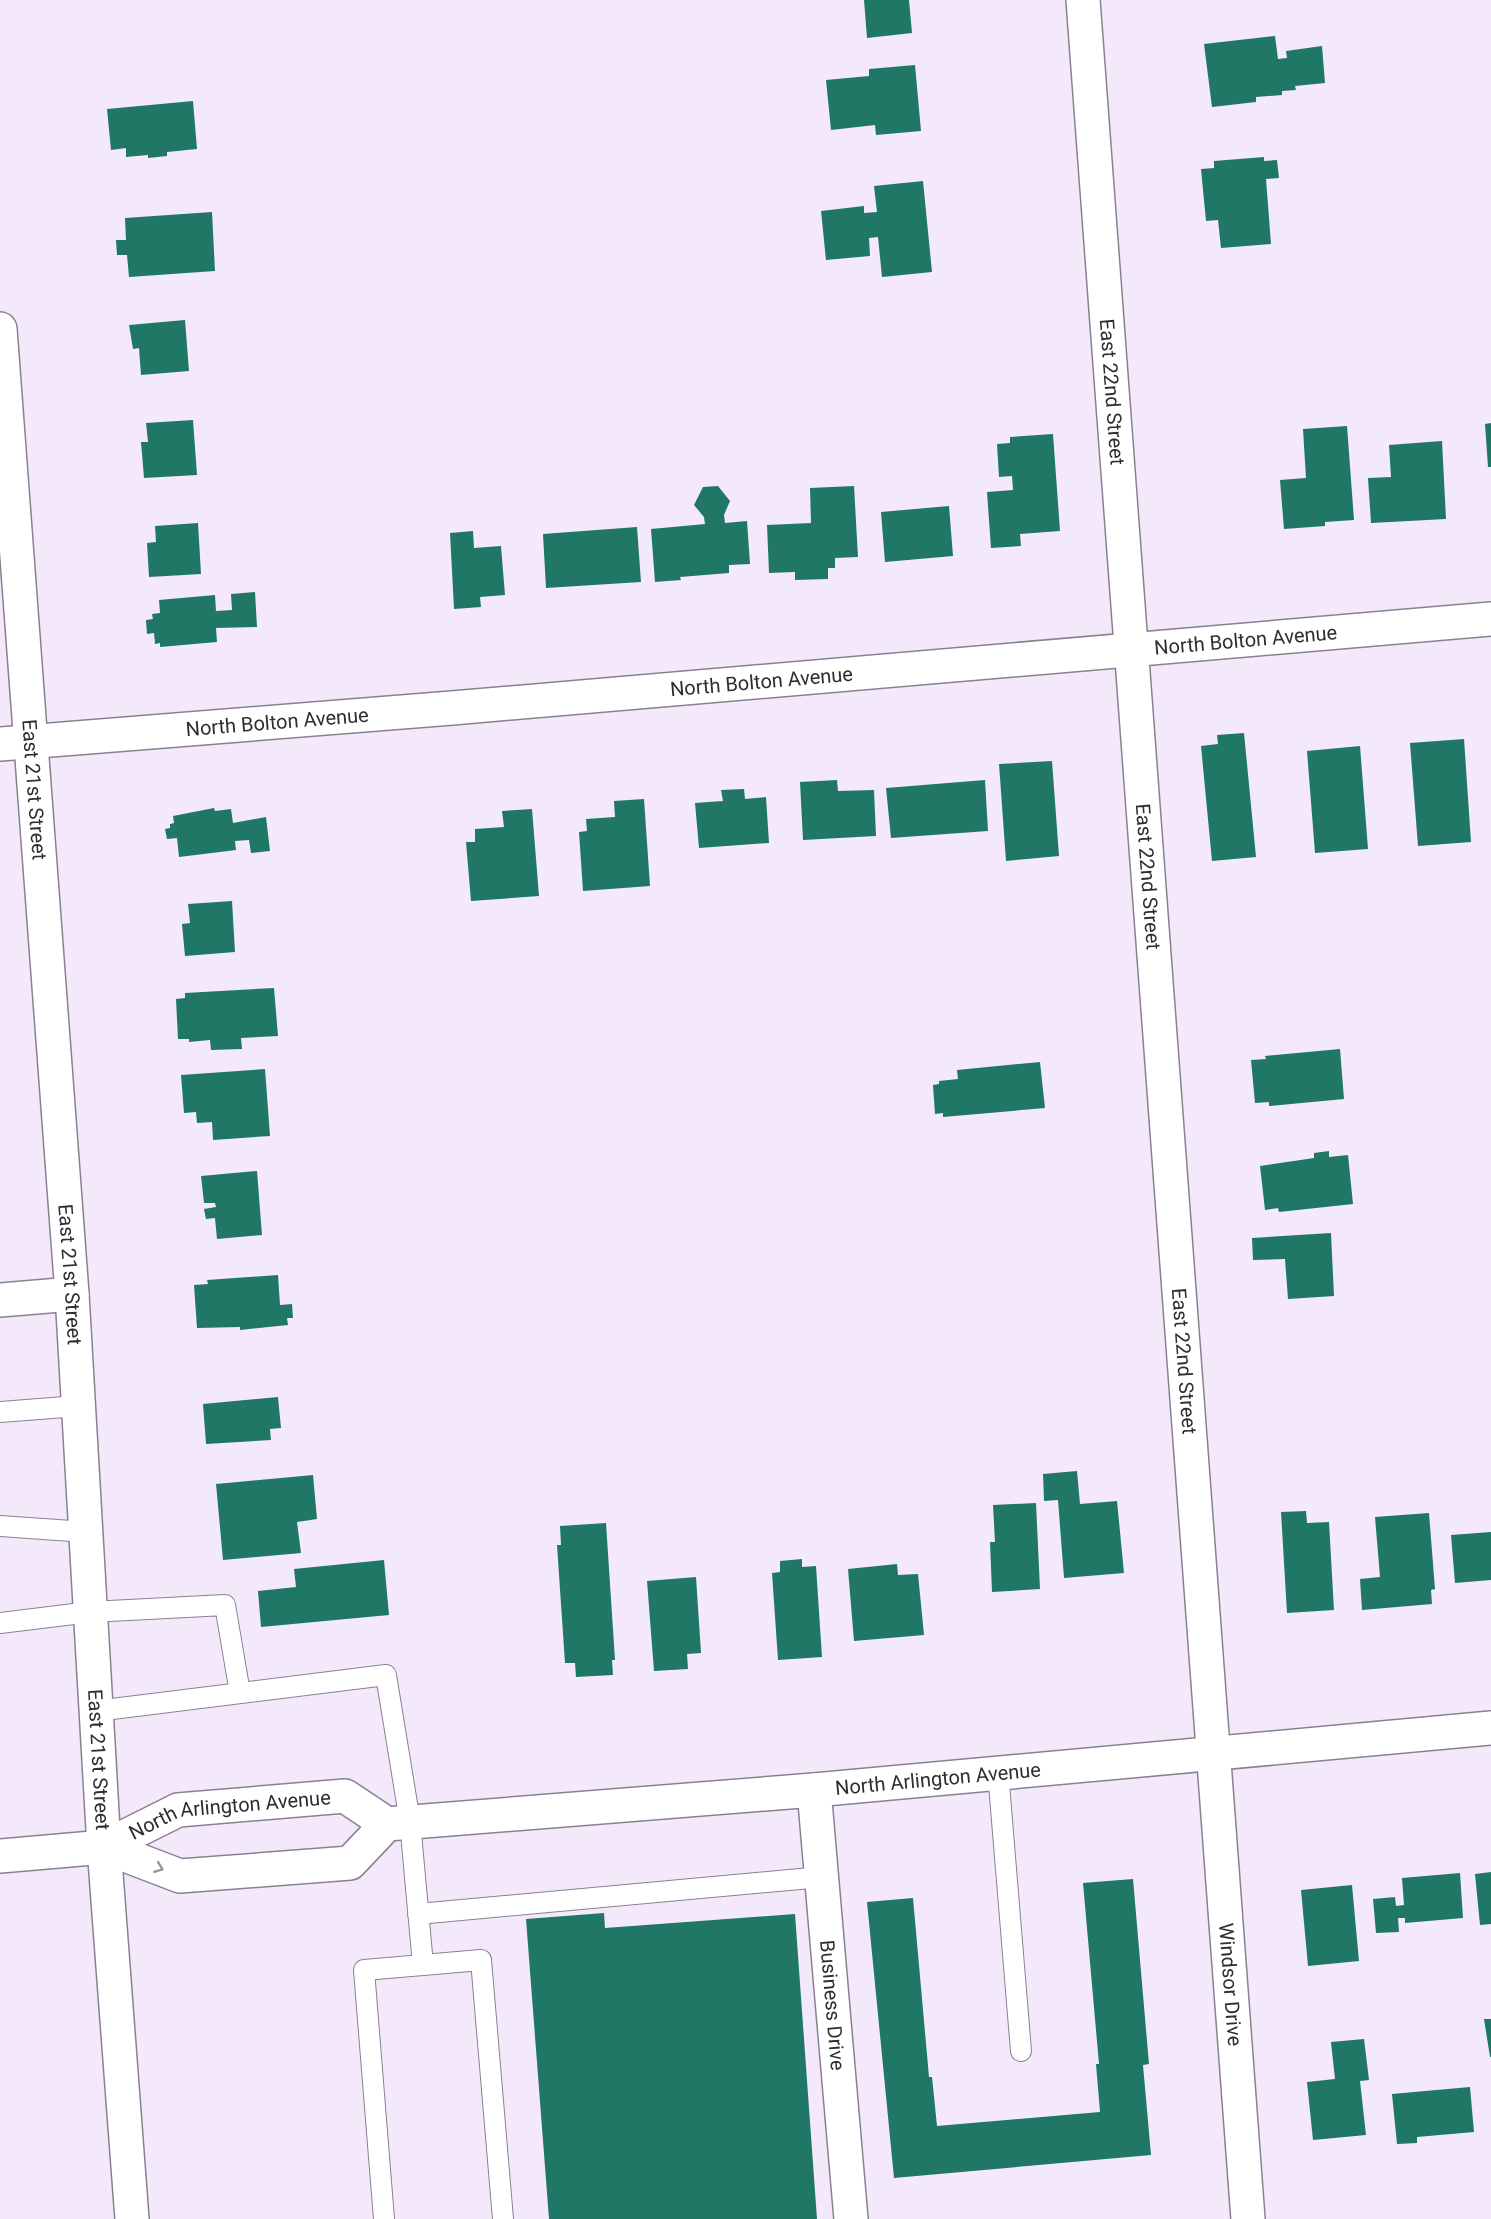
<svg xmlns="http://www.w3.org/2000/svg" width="1491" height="2219" viewBox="0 0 1491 2219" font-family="Roboto,sans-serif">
<rect width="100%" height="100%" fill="#f3e9fa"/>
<path fill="#207766" d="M 864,0 L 909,0 L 912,33 L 867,38 Z
M 1275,36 L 1278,59 L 1287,58 L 1286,51 L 1322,46 L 1325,83 L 1295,86 L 1296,90 L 1282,91 L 1282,95 L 1256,97 L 1256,102 L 1212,107 L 1204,44 Z
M 915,65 L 921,131 L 876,135 L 875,125 L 831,130 L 826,80 L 869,76 L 869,69 Z
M 193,101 L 197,149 L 167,152 L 167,156 L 148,158 L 148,155 L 126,157 L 126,148 L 111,150 L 107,109 Z
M 1264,157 L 1264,161 L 1277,160 L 1279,178 L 1266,179 L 1271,244 L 1221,248 L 1218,220 L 1206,221 L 1201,169 L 1214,168 L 1214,161 Z
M 923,181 L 932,272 L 882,277 L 878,237 L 869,238 L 870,256 L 826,260 L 821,211 L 864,206 L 864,213 L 877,212 L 874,186 Z
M 212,212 L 215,271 L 129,277 L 127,255 L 117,255 L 116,240 L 126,240 L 125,218 Z
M 185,320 L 189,371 L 141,375 L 139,348 L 133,349 L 129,325 Z
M 193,420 L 197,475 L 144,478 L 141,442 L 148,442 L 146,423 Z
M 1491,423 L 1491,467 L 1488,467 L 1485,424 Z
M 1347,426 L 1354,520 L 1325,522 L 1325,526 L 1284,529 L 1280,480 L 1306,478 L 1303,429 Z
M 1053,434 L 1060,531 L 1020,534 L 1021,546 L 991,548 L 987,492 L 1013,490 L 1012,476 L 999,477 L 997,444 L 1010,443 L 1010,437 Z
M 1442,441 L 1446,519 L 1371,523 L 1368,478 L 1391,477 L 1389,445 Z
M 718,486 L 730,501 L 724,515 L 725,523 L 747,521 L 750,564 L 729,565 L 729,573 L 680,577 L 681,580 L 655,582 L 651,529 L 705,524 L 704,517 L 694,505 L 703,487 Z
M 854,486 L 858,557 L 835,558 L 835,568 L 828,568 L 828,579 L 795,580 L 795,572 L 769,573 L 767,525 L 811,523 L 810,488 Z
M 949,506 L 953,556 L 885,562 L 881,512 Z
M 198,523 L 201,574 L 149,577 L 147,543 L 156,542 L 155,526 Z
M 637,527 L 641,582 L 546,588 L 543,534 Z
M 473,531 L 474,548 L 501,546 L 505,595 L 480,597 L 481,607 L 454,609 L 450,533 Z
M 255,592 L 257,627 L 216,628 L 217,642 L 160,647 L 160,643 L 155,644 L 154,633 L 147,634 L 146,620 L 153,619 L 152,614 L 160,613 L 159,600 L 215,595 L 216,611 L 232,610 L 231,594 Z
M 1244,733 L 1256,857 L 1212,861 L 1201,746 L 1218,744 L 1217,735 Z
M 1464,739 L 1471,842 L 1418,846 L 1410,743 Z
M 1360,746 L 1368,849 L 1315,853 L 1307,751 Z
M 1052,761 L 1059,856 L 1006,861 L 999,764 Z
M 837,780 L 838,791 L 874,790 L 876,836 L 803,840 L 800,782 Z
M 985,780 L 988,831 L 891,838 L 886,788 Z
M 744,789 L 745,799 L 766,797 L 769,843 L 699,848 L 695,803 L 723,801 L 721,790 Z
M 644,799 L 650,886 L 583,891 L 579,832 L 587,831 L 586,819 L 615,817 L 614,801 Z
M 214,808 L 215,811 L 231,809 L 233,823 L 266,817 L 270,851 L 251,853 L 249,840 L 235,841 L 236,850 L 179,857 L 177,838 L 167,839 L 165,829 L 170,828 L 170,824 L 174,823 L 173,816 Z
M 532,809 L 539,896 L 471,901 L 466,842 L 475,842 L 475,829 L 504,827 L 502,811 Z
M 232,901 L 235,952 L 185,956 L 182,924 L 190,923 L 188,904 Z
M 274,988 L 278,1036 L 241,1038 L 242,1049 L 211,1050 L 210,1040 L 189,1042 L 189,1039 L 178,1039 L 176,999 L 185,998 L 185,993 Z
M 1340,1049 L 1344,1099 L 1269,1106 L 1269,1102 L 1255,1103 L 1251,1060 L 1266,1059 L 1265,1056 Z
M 1040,1062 L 1045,1108 L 943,1117 L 943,1113 L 935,1114 L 933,1085 L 939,1084 L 939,1081 L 958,1079 L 957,1070 Z
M 265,1069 L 270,1136 L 213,1140 L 212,1122 L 197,1123 L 196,1112 L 184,1113 L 181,1075 Z
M 1329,1151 L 1329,1157 L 1348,1155 L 1353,1204 L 1279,1212 L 1278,1208 L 1265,1210 L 1260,1166 L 1314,1158 L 1314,1153 Z
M 257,1171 L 262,1235 L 217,1239 L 215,1218 L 206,1219 L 204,1209 L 216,1207 L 215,1203 L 204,1203 L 201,1176 Z
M 1331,1233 L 1334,1296 L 1288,1299 L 1285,1259 L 1253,1260 L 1252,1238 Z
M 278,1275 L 280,1305 L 292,1304 L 293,1318 L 287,1318 L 288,1325 L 240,1330 L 240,1327 L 197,1328 L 194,1285 L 208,1284 L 207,1280 Z
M 278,1397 L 281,1428 L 270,1429 L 271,1440 L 206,1444 L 203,1404 Z
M 1077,1471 L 1080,1504 L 1117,1501 L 1124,1573 L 1064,1578 L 1058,1500 L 1044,1501 L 1043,1474 Z
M 313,1475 L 317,1519 L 297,1522 L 301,1553 L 223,1560 L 216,1484 Z
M 1036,1503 L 1040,1589 L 992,1592 L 990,1542 L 995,1542 L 993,1505 Z
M 1306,1511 L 1307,1523 L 1329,1522 L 1334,1610 L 1287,1613 L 1281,1512 Z
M 1429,1513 L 1435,1589 L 1431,1590 L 1432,1604 L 1362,1610 L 1360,1579 L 1380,1577 L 1375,1517 Z
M 606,1523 L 615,1660 L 612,1660 L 613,1675 L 576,1677 L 575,1663 L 565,1663 L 557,1545 L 561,1545 L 560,1526 Z
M 1491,1532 L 1491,1580 L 1455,1583 L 1451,1535 Z
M 802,1559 L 802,1567 L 816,1566 L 822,1657 L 778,1660 L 772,1573 L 780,1572 L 780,1561 Z
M 384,1560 L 389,1615 L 261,1627 L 258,1591 L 296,1587 L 294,1569 Z
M 897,1564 L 898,1575 L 918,1574 L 924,1635 L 854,1641 L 848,1569 Z
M 696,1577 L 701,1653 L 687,1654 L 688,1669 L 654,1671 L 647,1581 Z
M 1491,1872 L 1491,1924 L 1480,1925 L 1475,1874 Z
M 1460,1873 L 1463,1918 L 1405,1923 L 1405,1918 L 1398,1918 L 1399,1932 L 1376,1933 L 1373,1899 L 1395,1897 L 1396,1906 L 1404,1905 L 1402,1878 Z
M 1133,1879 L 1149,2064 L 1143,2065 L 1151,2155 L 894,2178 L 867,1902 L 913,1898 L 929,2077 L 932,2077 L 937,2126 L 1100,2112 L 1096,2064 L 1099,2064 L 1083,1883 Z
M 1352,1885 L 1359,1961 L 1308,1966 L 1301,1890 Z
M 604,1913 L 605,1928 L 795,1914 L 817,2219 L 549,2219 L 526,1919 Z
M 1484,2019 L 1491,2019 L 1491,2057 L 1490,2057 Z
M 1364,2039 L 1369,2080 L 1360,2081 L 1366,2135 L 1313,2140 L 1307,2082 L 1335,2079 L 1331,2042 Z
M 1470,2087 L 1474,2132 L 1417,2137 L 1417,2143 L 1397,2144 L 1392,2094 Z"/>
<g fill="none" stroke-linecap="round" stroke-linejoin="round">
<defs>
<path id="lane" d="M 0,1412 L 78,1406
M 0,1526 L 86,1532
M 0,1623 L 90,1612 L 225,1605 L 240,1693
M 96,1711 L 386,1675 L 410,1822 L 423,1965 L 481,1960 L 503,2219
M 998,1772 L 1021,2051
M 418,1914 L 822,1877
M 384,2219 L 364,1970 L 423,1965"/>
<g id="street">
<path id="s1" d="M 1083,0 L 1248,2219"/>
<path id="s2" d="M 0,744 L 452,708 L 1491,619"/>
<path d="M 0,1300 L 72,1294"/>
<path id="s3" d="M 814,1790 L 851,2219"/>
</g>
<g id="secondary">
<path id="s4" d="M 0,329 L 72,1294 L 104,1847 L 132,2219"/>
<path d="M 104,1847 L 180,1876 L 350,1863 L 387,1824"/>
<path id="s5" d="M 0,1856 L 104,1847 L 178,1810 L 345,1796 L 387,1824 L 814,1790 L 1491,1728"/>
</g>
</defs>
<use href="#lane" stroke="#8a8190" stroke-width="22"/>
<use href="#street" stroke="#8a8190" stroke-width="36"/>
<use href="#secondary" stroke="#8a8190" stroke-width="36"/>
<use href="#lane" stroke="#fff" stroke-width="20"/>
<use href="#street" stroke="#fff" stroke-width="33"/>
<use href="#secondary" stroke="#fff" stroke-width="33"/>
</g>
<defs><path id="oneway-chevron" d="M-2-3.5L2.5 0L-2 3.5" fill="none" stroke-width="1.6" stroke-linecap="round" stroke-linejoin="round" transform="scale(1.5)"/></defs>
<use stroke="#989699" href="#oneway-chevron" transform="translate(159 1868) rotate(21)"/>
<g text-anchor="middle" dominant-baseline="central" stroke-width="6" stroke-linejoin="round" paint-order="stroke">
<g font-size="20" fill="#302c33" stroke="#fcfafd">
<text stroke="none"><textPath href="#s1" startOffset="393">East 22nd Street</textPath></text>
<text stroke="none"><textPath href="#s2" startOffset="1250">North Bolton Avenue</textPath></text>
<text stroke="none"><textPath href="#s2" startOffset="764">North Bolton Avenue</textPath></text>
<text stroke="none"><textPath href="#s2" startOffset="278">North Bolton Avenue</textPath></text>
<text stroke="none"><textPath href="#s4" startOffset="462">East 21st Street</textPath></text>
<text stroke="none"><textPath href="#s1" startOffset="879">East 22nd Street</textPath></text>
<text stroke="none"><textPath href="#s4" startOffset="948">East 21st Street</textPath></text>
<text stroke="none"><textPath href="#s1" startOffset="1365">East 22nd Street</textPath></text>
<text stroke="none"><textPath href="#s4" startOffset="1434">East 21st Street</textPath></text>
<text stroke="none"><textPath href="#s5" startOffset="958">North Arlington Avenue</textPath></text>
<text stroke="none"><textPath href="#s5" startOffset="237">North Arlington Avenue</textPath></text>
<text stroke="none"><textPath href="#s1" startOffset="1990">Windsor Drive</textPath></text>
<text stroke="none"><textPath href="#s3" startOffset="216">Business Drive</textPath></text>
</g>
</g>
</svg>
